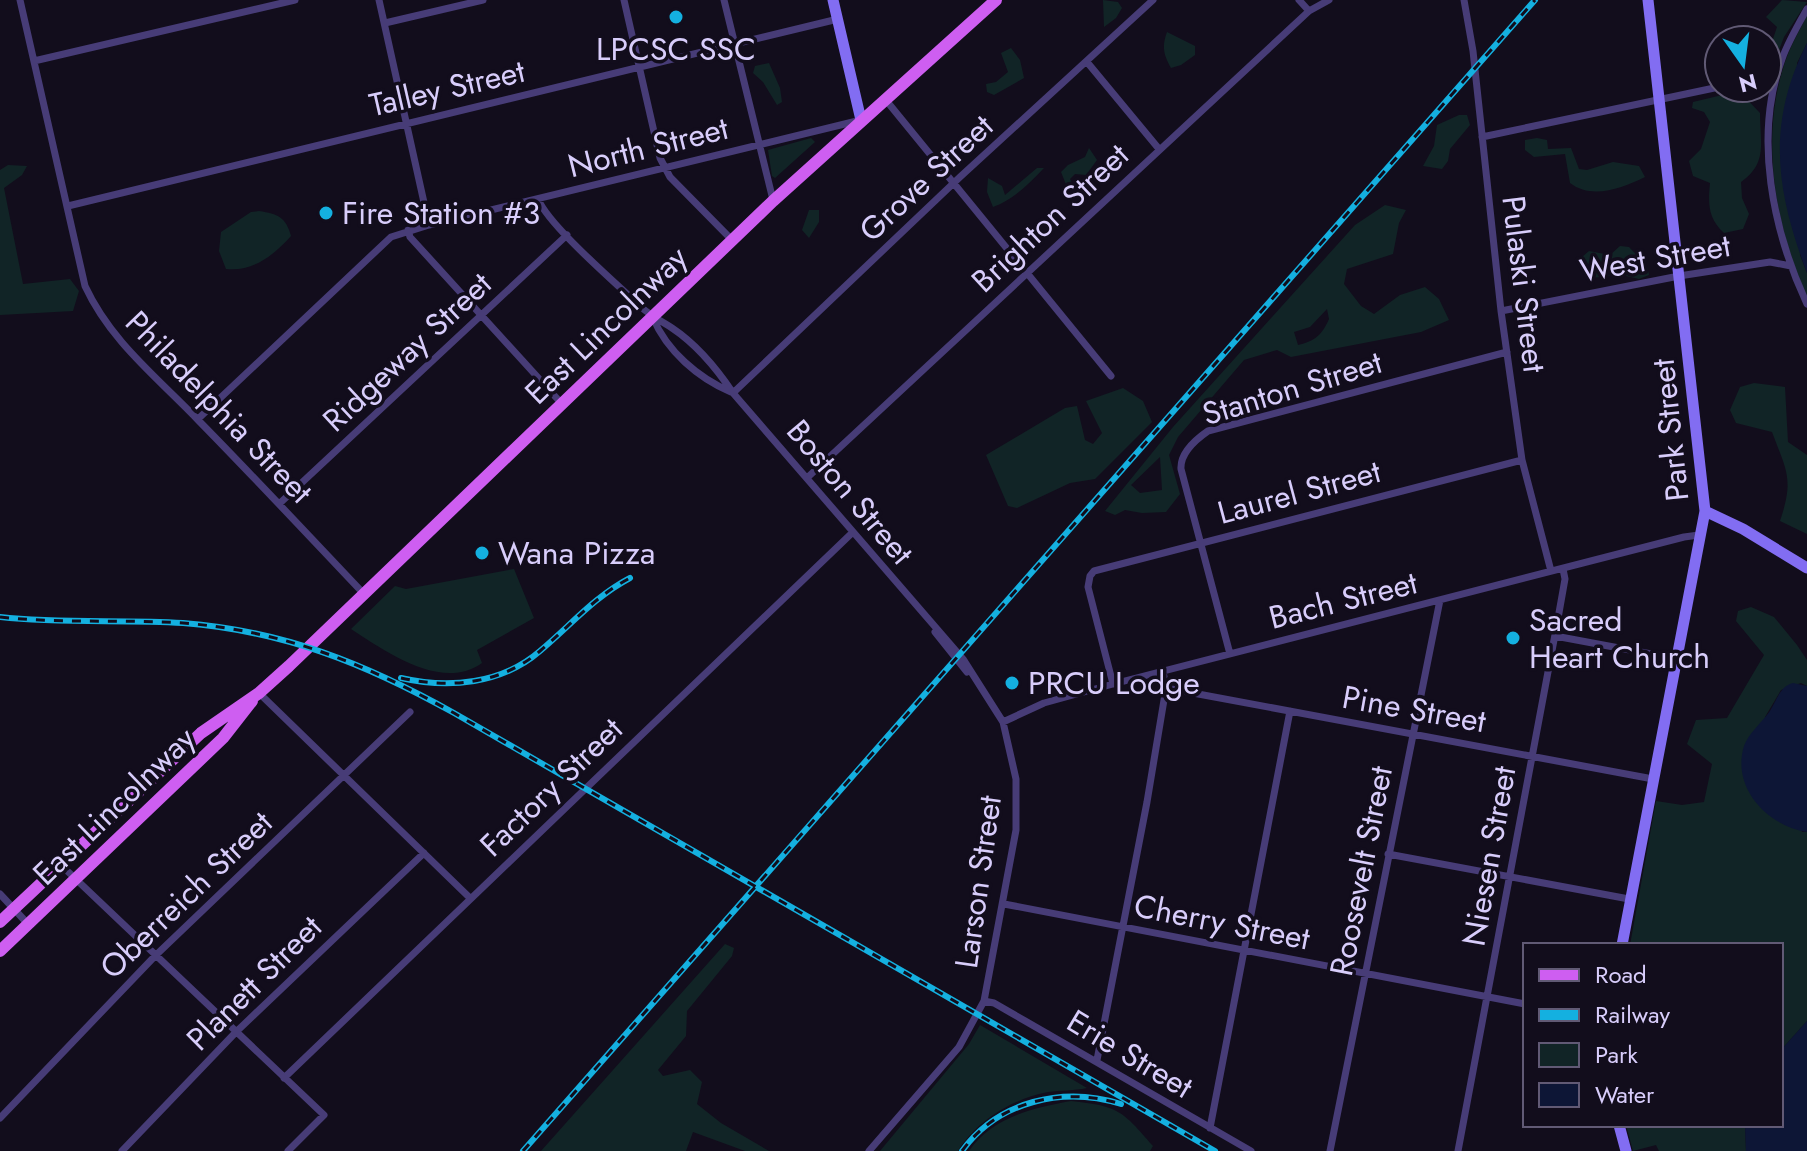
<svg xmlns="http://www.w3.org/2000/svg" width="1807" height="1151" viewBox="0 0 1807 1151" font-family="Jost,sans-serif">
<rect width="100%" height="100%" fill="#120d1c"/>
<path fill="#112426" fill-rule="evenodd" d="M 1103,0 L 1118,2 L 1122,8 L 1116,18 L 1104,27 Z
M 1782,0 L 1807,2 L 1784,37 L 1776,58 L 1772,62 L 1767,57 L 1777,27 L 1766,17 Z
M 1807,15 L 1807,43 L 1797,63 L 1800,255 L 1807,273 L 1807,297 C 1774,222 1758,133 1788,54 C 1793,41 1801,28 1807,15 Z
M 1167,32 L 1195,46 L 1195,55 L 1181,65 L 1171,68 C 1163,54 1162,46 1167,32 Z
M 1011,48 L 1020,60 L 1024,78 L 994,95 L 987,92 L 986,84 L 996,82 L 1008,72 L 1001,53 Z
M 769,63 L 780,88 L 782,102 L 777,105 L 763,82 L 753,73 L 755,66 Z
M 1739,91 L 1760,113 C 1760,143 1768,163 1741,182 L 1742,198 L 1749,214 L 1743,229 L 1724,233 C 1708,218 1708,204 1710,183 L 1693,176 L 1689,161 L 1701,149 L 1710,122 L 1704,112 L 1692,108 L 1693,102 Z
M 1459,115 L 1467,115 L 1470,125 L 1450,149 L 1448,161 L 1442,169 L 1423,166 L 1434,146 L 1437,125 Z
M 811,138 L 815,142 L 775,178 L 772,176 L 768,150 Z
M 1537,138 L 1547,140 L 1548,149 L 1571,148 L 1579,169 L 1587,170 L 1613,162 L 1639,166 L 1645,177 C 1622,188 1592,200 1570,183 L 1565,154 L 1534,157 L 1525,150 L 1525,140 Z
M 1089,148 L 1097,160 L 1086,175 L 1075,174 L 1070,179 L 1075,189 L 1067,187 L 1061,172 L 1068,165 L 1085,157 Z
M 8,165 L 27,166 L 22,175 L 4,188 L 23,284 L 70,279 L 79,291 L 73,311 L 0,315 L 0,170 Z
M 1037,168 L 1044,168 C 1029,184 1014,199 993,207 L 987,192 L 988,178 L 1002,186 L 1005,195 Z
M 1385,205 L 1406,210 L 1399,223 L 1393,254 L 1347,269 L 1344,284 L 1361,306 L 1374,314 L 1400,295 L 1425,287 L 1439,299 L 1449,320 L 1421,332 L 1291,357 L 1277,350 L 1244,360 L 1178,437 L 1169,455 L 1180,494 L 1166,512 L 1142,513 L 1125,510 L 1115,515 L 1105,511 L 1173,427 L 1355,225 ZM 1327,309 L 1329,319 C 1322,335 1315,341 1298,345 L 1294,332 L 1310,327 ZM 1160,457 L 1162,490 L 1140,493 L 1131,485 Z
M 809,210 L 819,210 L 819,222 L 809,238 L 802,230 Z
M 259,211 C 278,214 286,217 291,236 C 274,255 253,272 226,269 L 219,251 L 221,232 L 251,212 Z
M 1620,246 L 1629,247 L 1647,266 L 1649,275 L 1639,279 L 1622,275 L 1590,278 L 1583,272 L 1582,257 L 1589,251 L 1610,255 Z
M 1754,383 L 1785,387 L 1788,442 L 1807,455 L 1807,534 L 1780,521 C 1794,479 1787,472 1772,432 L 1736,423 L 1730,410 L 1740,387 Z
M 1123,388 L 1143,401 L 1152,422 L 1095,479 L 1070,483 L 1017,508 L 1008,506 L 986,455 L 1065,408 L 1077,406 L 1085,440 L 1093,444 L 1102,433 L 1086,401 Z
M 514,569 L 534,618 L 477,650 L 482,663 C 442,692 385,651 351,629 L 395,586 L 406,589 Z
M 1751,607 L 1774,617 L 1797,645 L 1807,660 L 1807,686 L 1801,683 L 1781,690 L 1765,717 L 1802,832 L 1807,832 L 1807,1021 L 1781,1050 L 1781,945 L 1630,945 L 1656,801 L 1682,805 L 1704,802 L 1712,764 L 1687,744 L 1696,720 L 1727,718 L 1764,655 L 1736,621 L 1738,611 Z
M 725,944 L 734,948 L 732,956 L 687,1011 L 686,1036 L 658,1070 L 663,1076 L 690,1070 L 702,1082 L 697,1104 L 721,1123 L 769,1151 L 745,1151 L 693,1132 L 686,1151 L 541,1151 Z
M 980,1025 L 1087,1088 C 1074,1091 1061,1090 1048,1092 C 1014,1098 976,1121 958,1151 L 880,1151 L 969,1044 Z
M 1071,1101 C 1118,1106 1122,1110 1153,1146 L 1150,1151 L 969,1151 C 992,1117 1033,1108 1071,1101 Z
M 1626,1125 L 1745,1125 L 1746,1151 L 1659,1151 L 1656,1145 L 1633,1151 Z"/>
<path fill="#0d1636" d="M 1807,43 L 1807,273 C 1776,191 1766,124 1807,43 Z
M 1793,683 L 1807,686 L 1807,832 C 1768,826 1731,788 1744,746 C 1748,734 1762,722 1770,711 C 1777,700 1780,686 1793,683 Z
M 1807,1021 L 1807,1151 L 1746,1151 L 1745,1125 L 1781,1125 L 1781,1050 Z"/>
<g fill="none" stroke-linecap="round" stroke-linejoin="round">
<path stroke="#473c77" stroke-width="7" d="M 20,0 L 85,286 C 111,342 157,377 199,421 C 255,478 309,536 364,594
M 379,0 L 429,225
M 624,0 L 660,158 L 670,177 L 732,240
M 724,0 L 773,200
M 1299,0 L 1309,11
M 1464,0 L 1473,51 L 1501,311 L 1522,460 L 1551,571
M 1807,9 C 1798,25 1788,42 1782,59 C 1753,137 1773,231 1807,304
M 385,23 L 483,0
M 34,61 L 295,0
M 1087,62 L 1159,149
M 1767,72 L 1780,62
M 885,99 L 1111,376
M 1482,137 L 1719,87
M 538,199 C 549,226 617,284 641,307 C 651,316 661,321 672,328 C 696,344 717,369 733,393 L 963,659 L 1003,722 L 1016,779 L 1016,830 L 984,1001 L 959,1047 L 869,1151
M 68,206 L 838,19
M 408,230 L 410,237 L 562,404
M 1501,311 L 1679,276 L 1770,262 L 1791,266
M 653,318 C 667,351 698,378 731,392
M 733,393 L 960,177 L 1153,0
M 198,419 L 391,237 L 429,225 L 861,120
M 808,477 L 1309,11 L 1329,0
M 279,504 L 567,235
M 935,632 L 967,672
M 1555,636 L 1678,659
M 1230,654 L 1181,469 C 1180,453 1195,440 1208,431 L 1507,352
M 1113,684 L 1088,587 L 1090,576 L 1094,571 L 1522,460
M 1166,688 L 1653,779
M 259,693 L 470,898
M 1003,722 L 1044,703 L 1113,684 L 1684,537 L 1699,535
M 1388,854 L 1629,899
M 61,865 L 324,1115 L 288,1151
M 0,894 L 28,924
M 1004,904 L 1525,1004
M 984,1001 L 994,1003 L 1251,1151
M 1097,1060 L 1147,802 L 1166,688 L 1163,671
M 284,1078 L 853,532
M 0,1118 L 155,956 L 410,712
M 1210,1128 L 1290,711
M 122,1151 L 236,1032 L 424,853
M 1330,1151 L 1440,600
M 1458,1151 L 1557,624 L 1565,579 L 1563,569"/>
<path stroke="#826df2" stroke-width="11" d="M 833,0 L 861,120
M 1705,511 L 1743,529 L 1807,568
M 1622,945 L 1705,511 L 1648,0
M 1619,1125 L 1626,1151"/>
<path stroke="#ce5ef1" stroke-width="12" d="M 0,922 L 201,733 L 259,693 L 289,666 L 773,201 L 996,0
M 0,951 L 223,738 L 252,701"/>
<defs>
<path id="rail" d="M 0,617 C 63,624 122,619 183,623 C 285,631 366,664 454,713 L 1215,1151
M 401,678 C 449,689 502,684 540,651 C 571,625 594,597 630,578
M 523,1151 L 1535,0
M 962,1151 C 998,1101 1063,1086 1121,1104"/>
</defs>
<use href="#rail" stroke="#14b0e0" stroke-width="6"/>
<use href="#rail" stroke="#120d1c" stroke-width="3" stroke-dasharray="9" stroke-linecap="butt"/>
</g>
<g fill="#14b0e0" stroke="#120d1c" stroke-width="3">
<circle cx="676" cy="17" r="8"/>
<circle cx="326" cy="213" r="8"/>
<circle cx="482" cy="553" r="8"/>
<circle cx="1513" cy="638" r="8"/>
<circle cx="1012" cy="683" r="8"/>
</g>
<g text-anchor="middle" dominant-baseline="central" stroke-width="7" stroke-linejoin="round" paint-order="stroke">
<g font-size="32" fill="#d8cdfb" stroke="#120d1c" text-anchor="start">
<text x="676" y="49" text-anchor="middle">LPCSC SSC</text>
<text x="342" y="213">Fire Station #3</text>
<text x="498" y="553">Wana Pizza</text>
<text x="1529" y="620">Sacred<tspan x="1529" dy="37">Heart Church</tspan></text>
<text x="1028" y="683">PRCU Lodge</text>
</g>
<g font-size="32" fill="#d8cdfb" stroke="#120d1c">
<text transform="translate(447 88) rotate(-13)">Talley Street</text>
<text transform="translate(648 147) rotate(-14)">North Street</text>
<text transform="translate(926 178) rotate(-43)">Grove Street</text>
<text transform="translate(1050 218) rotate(-43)">Brighton Street</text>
<text transform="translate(1655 258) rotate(-10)">West Street</text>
<text transform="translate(1524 284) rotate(83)">Pulaski Street</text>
<text transform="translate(606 325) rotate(-44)">East Lincolnway</text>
<text transform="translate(407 352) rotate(-43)">Ridgeway Street</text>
<text transform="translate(1292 388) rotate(-17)">Stanton Street</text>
<text transform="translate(219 407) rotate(46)">Philadelphia Street</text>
<text transform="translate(1670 430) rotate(-96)">Park Street</text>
<text transform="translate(850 492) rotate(50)">Boston Street</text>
<text transform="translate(1299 492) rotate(-15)">Laurel Street</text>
<text transform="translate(1343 600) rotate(-14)">Bach Street</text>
<text transform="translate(1414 709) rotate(10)">Pine Street</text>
<text transform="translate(551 787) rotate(-44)">Factory Street</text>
<text transform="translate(114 806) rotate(-44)">East Lincolnway</text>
<text transform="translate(1489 856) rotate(-80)">Niesen Street</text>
<text transform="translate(1361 871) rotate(-79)">Roosevelt Street</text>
<text transform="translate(978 882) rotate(-82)">Larson Street</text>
<text transform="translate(186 895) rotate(-44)">Oberreich Street</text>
<text transform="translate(1222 922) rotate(11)">Cherry Street</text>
<text transform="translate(254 983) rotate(-45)">Planett Street</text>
<text transform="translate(1130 1054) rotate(31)">Erie Street</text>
</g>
</g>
<rect x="1523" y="943" width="260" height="184" fill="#120d1c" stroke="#615a75" stroke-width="2"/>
<rect x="1539" y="969" width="40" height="12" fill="#ce5ef1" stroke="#615a75" stroke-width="2"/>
<text x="1595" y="983" font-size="24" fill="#d8cdfb">Road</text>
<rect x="1539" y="1009" width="40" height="12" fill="#14b0e0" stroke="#615a75" stroke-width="2"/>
<text x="1595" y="1023" font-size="24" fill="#d8cdfb">Railway</text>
<rect x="1539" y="1043" width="40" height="24" fill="#112426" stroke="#615a75" stroke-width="2"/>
<text x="1595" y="1063" font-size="24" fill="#d8cdfb">Park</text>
<rect x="1539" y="1083" width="40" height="24" fill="#0d1636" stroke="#615a75" stroke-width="2"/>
<text x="1595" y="1103" font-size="24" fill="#d8cdfb">Water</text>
<g transform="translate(1743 64) rotate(166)"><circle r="38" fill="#120d1c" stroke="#615a75" stroke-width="2"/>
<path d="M0-6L14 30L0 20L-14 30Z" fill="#14b0e0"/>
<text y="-12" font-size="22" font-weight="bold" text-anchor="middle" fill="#d8cdfb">N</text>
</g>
</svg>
